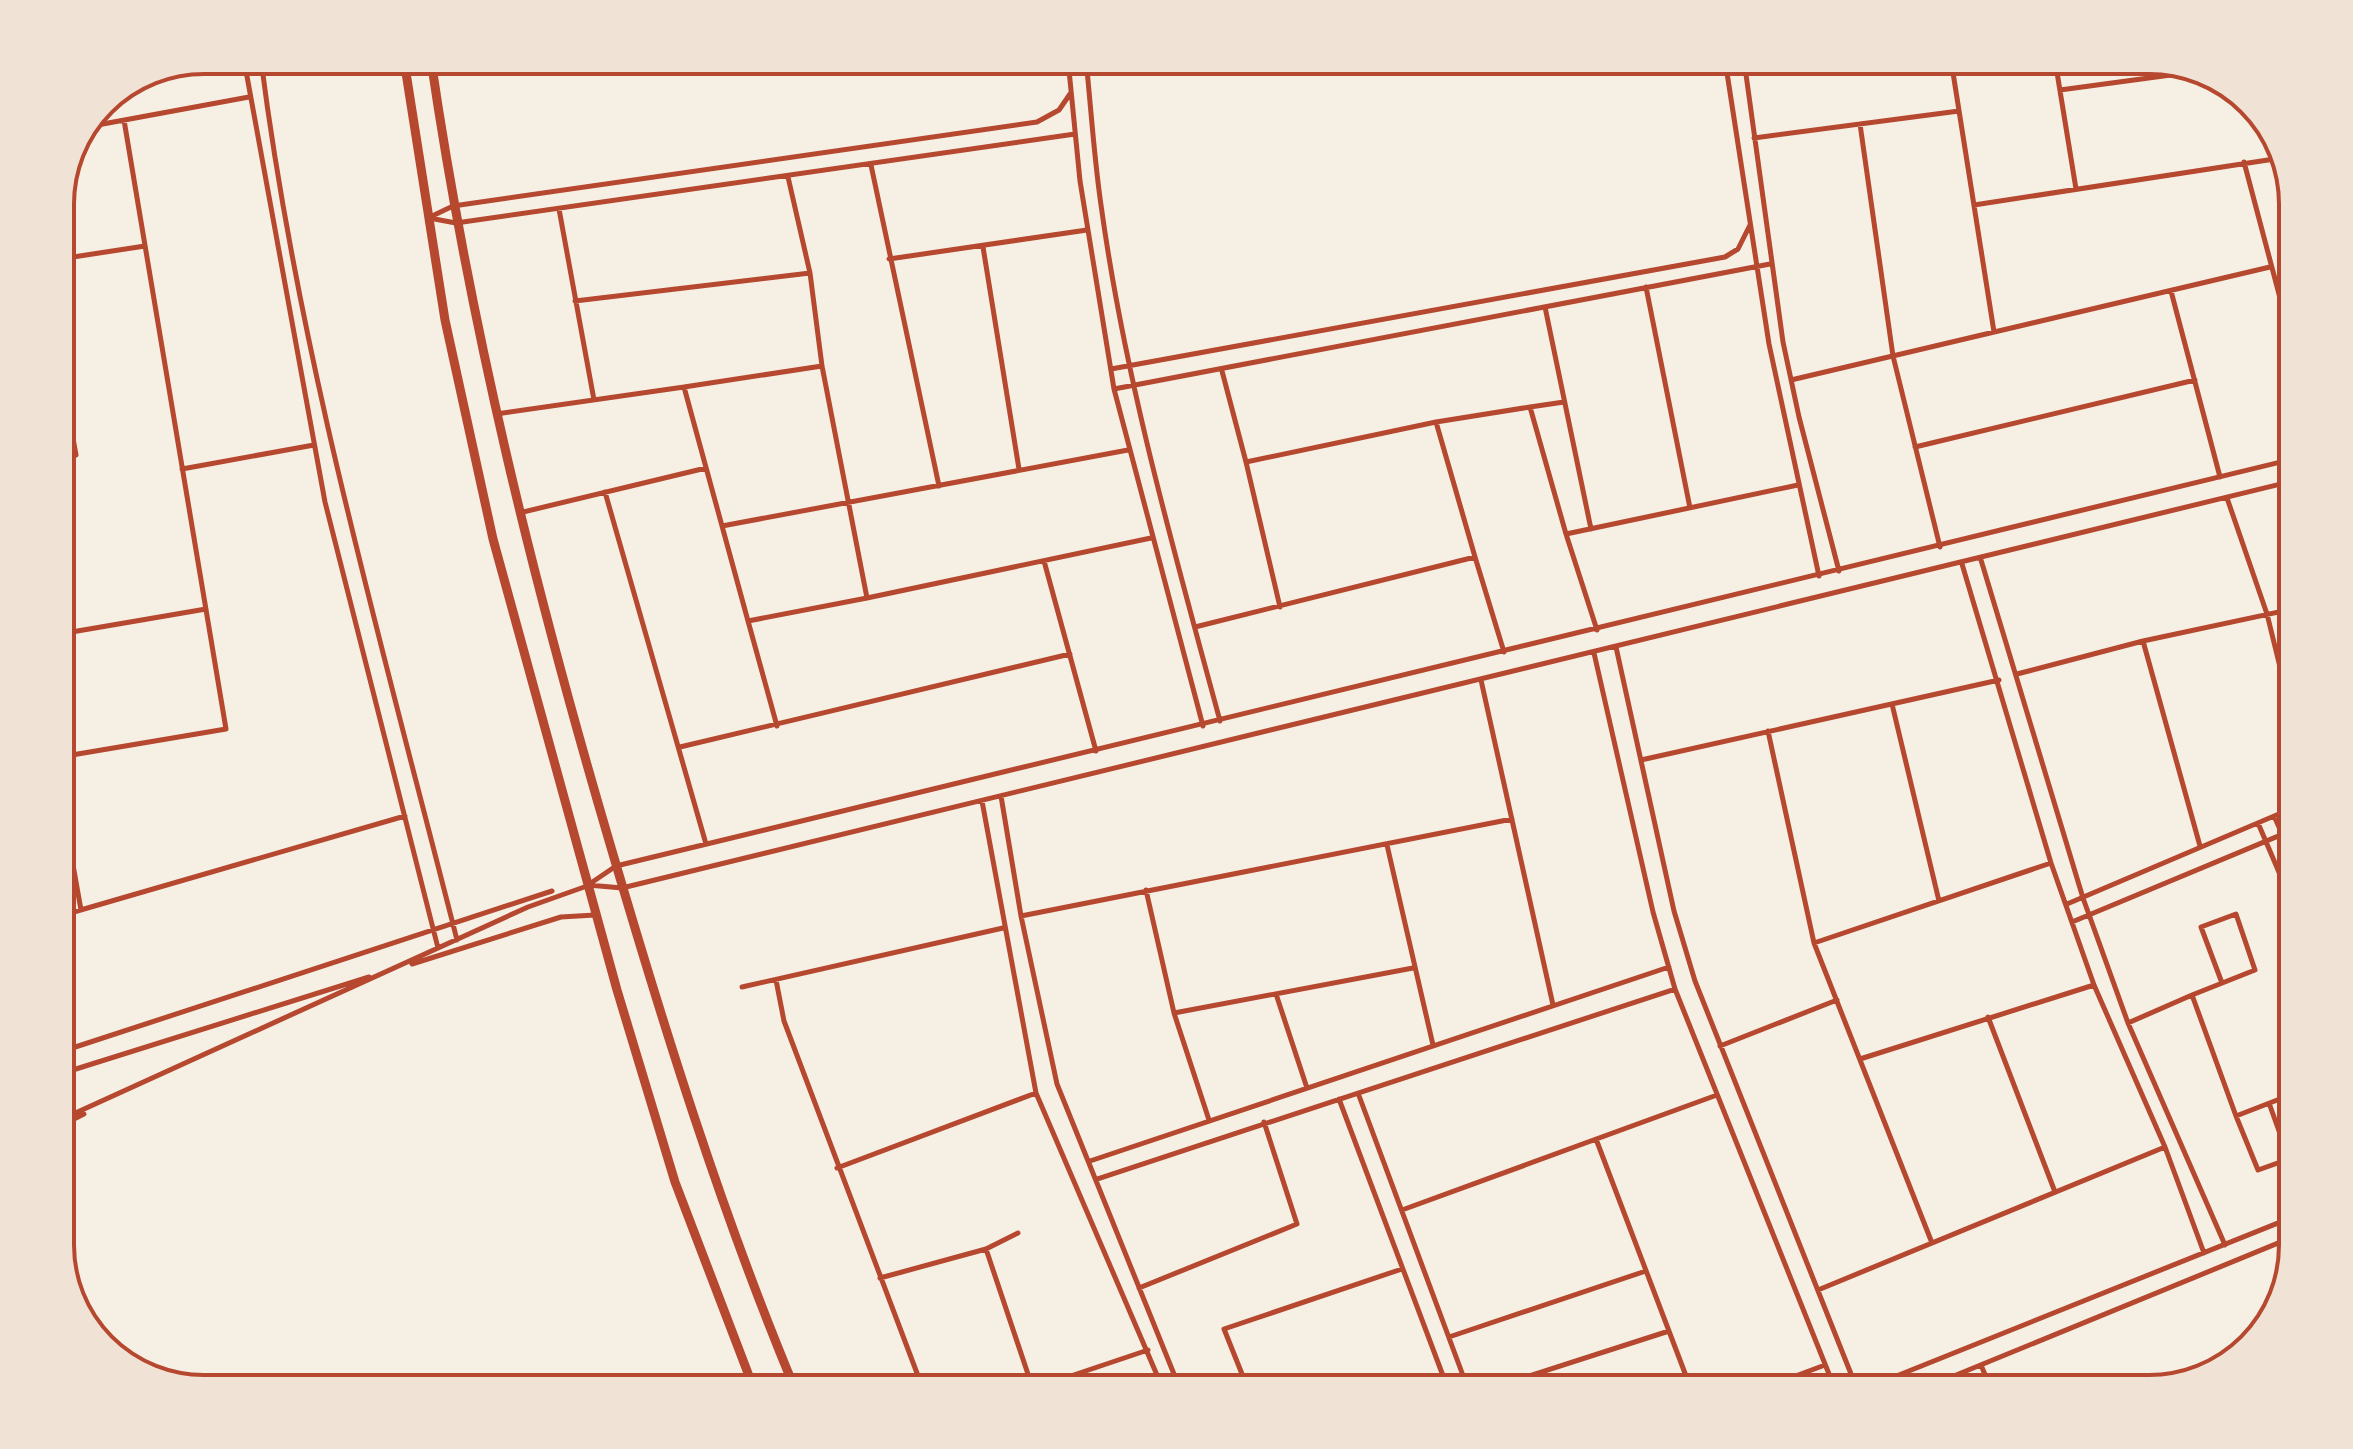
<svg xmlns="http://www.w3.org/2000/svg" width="2353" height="1449" viewBox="0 0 2353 1449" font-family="Manrope,sans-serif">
<rect width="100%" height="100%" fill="#f6efe4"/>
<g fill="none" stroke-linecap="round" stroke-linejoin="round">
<path stroke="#b5482f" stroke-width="5" d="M 244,60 L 325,502 L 438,948
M 261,60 C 299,359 383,648 457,940
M 1068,60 L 1080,181 L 1114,389 L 1203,726
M 1086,60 C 1091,108 1094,157 1101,205 C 1125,380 1174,551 1220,721
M 1725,60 L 1769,344 L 1819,576
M 1744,60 L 1783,342 L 1799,417 L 1839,571
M 1951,60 L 1994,332
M 2055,60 L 2076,189
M 2060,90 L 2193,72
M 1860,124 L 1893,356 L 1940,547
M 92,126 L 249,97
M 1754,138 L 1959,111
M 2244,162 L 2293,347
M 871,165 L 939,486
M 788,177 L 810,273 L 822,366 L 867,598 L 1151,538
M 1974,205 L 2281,158
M 559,209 L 594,400
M 428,218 L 453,206 L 1037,122 L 1059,110 L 1070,94
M 429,218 L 456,223 L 1075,134
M 983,247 L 1019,469
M 60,259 L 145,246
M 889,259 L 1087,230
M 1646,287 L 1690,508
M 2171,291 L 2220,477
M 575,301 L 810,273
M 1545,307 L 1591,529
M 60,366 L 76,455 L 60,458
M 1111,369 L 1725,257 L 1738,249 L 1750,225
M 1222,371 L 1246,462 L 1436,422 L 1475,557
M 1791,380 L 2270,267
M 684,387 L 822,366
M 1114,389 L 1770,264
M 1530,407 L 1564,402
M 496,414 L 684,387 L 748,621 L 867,598
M 1436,422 L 1530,407 L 1566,534 L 1798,485
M 1915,447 L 2195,380
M 2293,459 L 616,866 L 588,885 L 622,888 L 2293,481
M 1246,462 L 1280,607
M 182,469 L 314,445
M 605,492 L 706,844
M 2227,498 L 2267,614 L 2293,720
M 519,513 L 706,468
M 722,526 L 1128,450
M 1566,534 L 1597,630
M 1981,560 L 2083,898 L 2128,1023 L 2225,1245
M 1044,561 L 1096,751
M 1962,564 L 2051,863 L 2094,985 L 2165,1147 L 2204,1253
M 748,621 L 777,726
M 1195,627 L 1475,557 L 1504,652
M 60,634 L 206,609
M 2143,641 L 2200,846
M 1616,647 L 1674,911 L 1695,981 L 1857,1389
M 1594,653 L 1653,912 L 1675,989 L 1835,1389
M 2017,674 L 2143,641 L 2293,609
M 1481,680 L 1553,1005
M 1892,704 L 1939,901
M 1768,731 L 1814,943 L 1932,1243
M 680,747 L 1070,654
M 60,757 L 226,729 L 124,120
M 1641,760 L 1999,680
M 60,792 L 81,910
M 1001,796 L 1021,916 L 1057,1084 L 1180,1389
M 982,801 L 1036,1093 L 1163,1389
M 2274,816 L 2293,858
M 2258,823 L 2293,905
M 1387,845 L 1433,1045
M 1146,890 L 1174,1013 L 1209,1120
M 2067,904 L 2293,808
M 60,916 L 405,816
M 1021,916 L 1512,819
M 2072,922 L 2293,830
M 1814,943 L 2051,863
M 412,964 L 561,917 L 595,915
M 776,980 L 784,1021 L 923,1389
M 2222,983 L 2201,927 L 2236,914 L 2255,970 L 2192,995 L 2236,1116 L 2293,1094
M 742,987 L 1003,928
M 1276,994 L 1307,1088
M 1174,1013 L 1413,968
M 1988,1017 L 2055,1192
M 2128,1023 L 2192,995
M 1720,1046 L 1837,1000
M 60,1052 L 552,891
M 1860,1059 L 2094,985
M 60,1074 L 369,977
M 1358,1093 L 1468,1389
M 1339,1099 L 1448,1389
M 2236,1116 L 2258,1170 L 2289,1159 L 2269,1103
M 60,1120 L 528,907 L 587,886
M 60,1126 L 84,1114
M 1596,1139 L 1691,1389
M 1090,1161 L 1669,967
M 837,1168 L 1036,1093
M 1097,1179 L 1675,989
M 1402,1210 L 1717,1095
M 986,1249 L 1033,1389
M 880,1278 L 986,1249 L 1018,1233
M 1139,1288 L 1297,1224 L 1264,1122
M 1818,1290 L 2165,1147
M 1449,1337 L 1646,1271
M 1981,1365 L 1991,1389
M 1035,1388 L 1148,1350
M 1248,1389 L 1224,1329 L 1402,1269
M 1409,1389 L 1443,1377
M 1489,1389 L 1669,1331
M 1761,1389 L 1825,1365
M 1864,1389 L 2293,1217
M 1922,1389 L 2293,1237"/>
<path stroke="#b5482f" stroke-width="9" d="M 404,60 L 445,320 L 493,539 L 617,990 L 675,1182 L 754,1389
M 431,60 C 470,327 534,586 610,844 C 664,1028 721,1212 795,1389"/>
</g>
<path d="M0 0H2353V1449H0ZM204 74H2149A130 130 0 0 1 2279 204V1245A130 130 0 0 1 2149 1375H204A130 130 0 0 1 74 1245V204A130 130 0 0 1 204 74Z" fill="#f1e2d6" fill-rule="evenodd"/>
<path fill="none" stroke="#b5482f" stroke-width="4" d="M204 74H2149A130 130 0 0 1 2279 204V1245A130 130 0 0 1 2149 1375H204A130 130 0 0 1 74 1245V204A130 130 0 0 1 204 74Z"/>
</svg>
